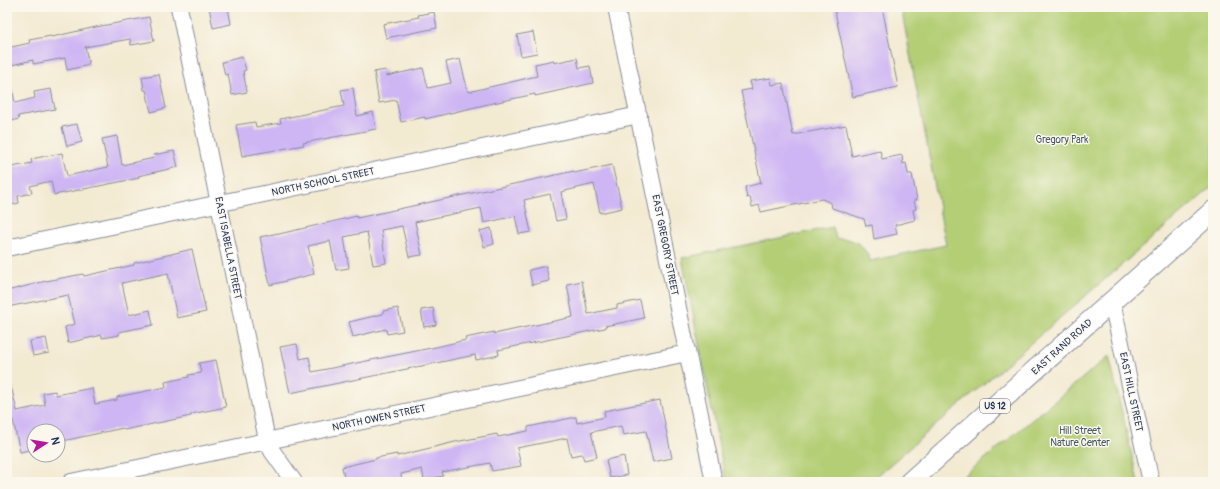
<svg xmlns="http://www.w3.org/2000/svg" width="1220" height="489" viewBox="0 0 1220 489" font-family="Pangolin,sans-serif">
<rect width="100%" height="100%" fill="#fbf7ec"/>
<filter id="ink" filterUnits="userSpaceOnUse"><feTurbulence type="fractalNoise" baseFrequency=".025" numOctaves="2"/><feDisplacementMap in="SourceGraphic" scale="8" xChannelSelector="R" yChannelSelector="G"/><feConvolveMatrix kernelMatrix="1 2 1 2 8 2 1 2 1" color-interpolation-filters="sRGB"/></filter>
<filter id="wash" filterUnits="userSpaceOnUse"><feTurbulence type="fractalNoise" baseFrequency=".012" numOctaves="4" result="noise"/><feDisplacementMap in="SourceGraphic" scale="16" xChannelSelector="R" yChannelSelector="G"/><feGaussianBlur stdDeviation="0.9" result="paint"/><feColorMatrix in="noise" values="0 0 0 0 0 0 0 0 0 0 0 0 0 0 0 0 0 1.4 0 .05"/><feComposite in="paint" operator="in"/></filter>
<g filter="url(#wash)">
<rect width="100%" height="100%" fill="#f3ead2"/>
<path fill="#b3ce74" stroke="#677e69" d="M 901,7 L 1213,7 L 1213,186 L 870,482 L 726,482 L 682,258 L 833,227 L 836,239 C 853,237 865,245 870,261 L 946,245 Z
M 1109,356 L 1138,482 L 957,482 Z"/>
<g id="blocks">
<path fill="#ceb5f4" d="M 209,7 L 228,7 L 231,24 L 213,28 Z
M 834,7 L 882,7 L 898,87 L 853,97 Z
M 434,12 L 437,28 L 386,38 L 383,24 L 419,17 L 418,15 Z
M 149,17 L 154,41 L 131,45 L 130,39 L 85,47 L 89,65 L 67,70 L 65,58 L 33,64 L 33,60 L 7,66 L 7,48 L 30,43 L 29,40 L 51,36 L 52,37 L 96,27 Z
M 533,32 L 537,53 L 521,56 L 517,35 Z
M 242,57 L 246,70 L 243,71 L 247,92 L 232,95 L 228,74 L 225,75 L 222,62 Z
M 577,58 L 579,68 L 590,66 L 593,83 L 535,96 L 535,94 L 484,105 L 425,119 L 425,117 L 401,122 L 396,100 L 379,103 L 374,72 L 386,70 L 387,76 L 423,68 L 428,88 L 451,83 L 446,62 L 460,59 L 468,92 L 537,76 L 535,64 L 554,60 L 554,63 Z
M 159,74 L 166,108 L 151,112 L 146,90 L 144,90 L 142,77 Z
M 771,78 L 772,85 L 783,83 L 793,135 L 846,125 L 852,156 L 880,150 L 882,159 L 902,155 L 903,164 L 906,163 L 908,174 L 912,174 L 917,200 L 914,200 L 916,209 L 913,210 L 915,220 L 895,225 L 897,234 L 874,239 L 872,225 L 866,226 L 864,219 L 832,208 L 831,203 L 822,199 L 761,212 L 759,205 L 752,207 L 750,197 L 747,198 L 745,187 L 761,183 L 741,91 L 752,89 L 750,81 Z
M 12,87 L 15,103 L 35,98 L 34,92 L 51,89 L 55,109 L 18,116 L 19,119 L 7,122 L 7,88 Z
M 353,88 L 357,116 L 373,112 L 376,129 L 303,143 L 304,145 L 242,156 L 236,125 L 255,122 L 256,127 L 281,123 L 280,119 L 344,106 L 341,90 Z
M 77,124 L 82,142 L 67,146 L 62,127 Z
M 117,136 L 122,165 L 154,158 L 153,155 L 174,151 L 178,167 L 138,176 L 139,178 L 54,195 L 51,181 L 30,186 L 32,193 L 18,196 L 19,203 L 7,206 L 7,168 L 32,163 L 31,159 L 62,153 L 67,176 L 108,167 L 102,139 Z
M 612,165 L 622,208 L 600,213 L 594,184 L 561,192 L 566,219 L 556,221 L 550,194 L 524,200 L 531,232 L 519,234 L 515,216 L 484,223 L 481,208 L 415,222 L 422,255 L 409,257 L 402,226 L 381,230 L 386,263 L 373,265 L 367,232 L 344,237 L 349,268 L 336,270 L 330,241 L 308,246 L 314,274 L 270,285 L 260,237 L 278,233 L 279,234 L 357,216 L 357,218 L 574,171 L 574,173 Z
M 491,228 L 494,244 L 484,247 L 480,231 Z
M 192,249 L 206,312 L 177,318 L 168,273 L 122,283 L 129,315 L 150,310 L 153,325 L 119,332 L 119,335 L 102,338 L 102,335 L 68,343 L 65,327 L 75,324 L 68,295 L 7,307 L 7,291 L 46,281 L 83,274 L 84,276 L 134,265 L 134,263 Z
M 546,266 L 549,281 L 532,285 L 529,270 Z
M 582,281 L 588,314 L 617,308 L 617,305 L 640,300 L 644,318 L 605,326 L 605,328 L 498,350 L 499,355 L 476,360 L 475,355 L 290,393 L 280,347 L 297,344 L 300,359 L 309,357 L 312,372 L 436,347 L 466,340 L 465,338 L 494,332 L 494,334 L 573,317 L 567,284 Z
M 398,308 L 403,331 L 387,334 L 386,329 L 353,337 L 349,322 L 383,314 L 383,311 Z
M 433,308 L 436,325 L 424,327 L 421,310 Z
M 46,338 L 49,353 L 33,356 L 30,341 Z
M 216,360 L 226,407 L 191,414 L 191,416 L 124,430 L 123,428 L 58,442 L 58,431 L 34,431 L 34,449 L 20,452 L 13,420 L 7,421 L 7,387 L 11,386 L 17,411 L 45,405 L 43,393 L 55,391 L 56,395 L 92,388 L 95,404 L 117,400 L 117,397 L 166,387 L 165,382 L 189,377 L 188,375 L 201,373 L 199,363 Z
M 660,400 L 672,458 L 653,462 L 646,431 L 623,435 L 621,426 L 591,432 L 597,457 L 584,460 L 582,454 L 571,456 L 567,438 L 517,448 L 521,466 L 492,471 L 490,463 L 442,472 L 443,476 L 424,480 L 422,469 L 401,474 L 402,482 L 345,482 L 342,467 L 376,459 L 376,458 L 397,454 L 397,456 L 455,442 L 497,434 L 498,437 L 528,431 L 528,427 L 576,417 L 577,423 L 605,417 L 604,411 Z
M 624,456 L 627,475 L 610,478 L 606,460 Z"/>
</g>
</g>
<g filter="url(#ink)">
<use href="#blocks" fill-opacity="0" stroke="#878c98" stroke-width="1"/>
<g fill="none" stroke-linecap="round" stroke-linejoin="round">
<defs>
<path id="minor" d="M 179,7 L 267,440 L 272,451 L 294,482
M 616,7 L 714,482
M 7,248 L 639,115
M 1112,302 L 1151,482
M 71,482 L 687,353"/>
<path id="major" d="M 910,482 L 1213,211"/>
</defs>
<use href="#minor" stroke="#878c98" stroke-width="18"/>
<use href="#major" stroke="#878c98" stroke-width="22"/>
<use href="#minor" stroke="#fff" stroke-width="16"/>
<use href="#major" stroke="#fff" stroke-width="20"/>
</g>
</g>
<g text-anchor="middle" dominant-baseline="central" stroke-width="3" stroke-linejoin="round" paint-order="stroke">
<rect fill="#fbf7ec" stroke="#5e6b89" stroke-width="1" x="980" y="399" width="30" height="14" rx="3"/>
<g font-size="9" font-weight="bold" fill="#1b2f5e">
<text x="995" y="406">US 12</text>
</g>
<g font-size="10" fill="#415764" stroke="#fbf7ec">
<text x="1062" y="140">Gregory Park</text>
<text x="1080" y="431">Hill Street<tspan x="1080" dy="12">Nature Center</tspan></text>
</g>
<g font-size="10" fill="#1b2f5e" stroke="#fbf7ec">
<text transform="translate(323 182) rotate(-12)">NORTH SCHOOL STREET</text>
<text transform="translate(665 245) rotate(79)">EAST GREGORY STREET</text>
<text transform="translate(228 248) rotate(79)">EAST ISABELLA STREET</text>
<text transform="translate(1062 347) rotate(-42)">EAST RAND ROAD</text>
<text transform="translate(1131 392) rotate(78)">EAST HILL STREET</text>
<text transform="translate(379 418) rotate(-12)">NORTH OWEN STREET</text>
</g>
</g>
<rect width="1220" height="489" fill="none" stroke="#fbf7ec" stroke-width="24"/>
<g transform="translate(46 443) rotate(78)"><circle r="19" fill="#fbf7ec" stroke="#a1a7b3"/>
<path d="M0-3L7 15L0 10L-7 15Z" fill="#b5179e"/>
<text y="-6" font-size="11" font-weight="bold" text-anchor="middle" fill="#1b2f5e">N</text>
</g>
</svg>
